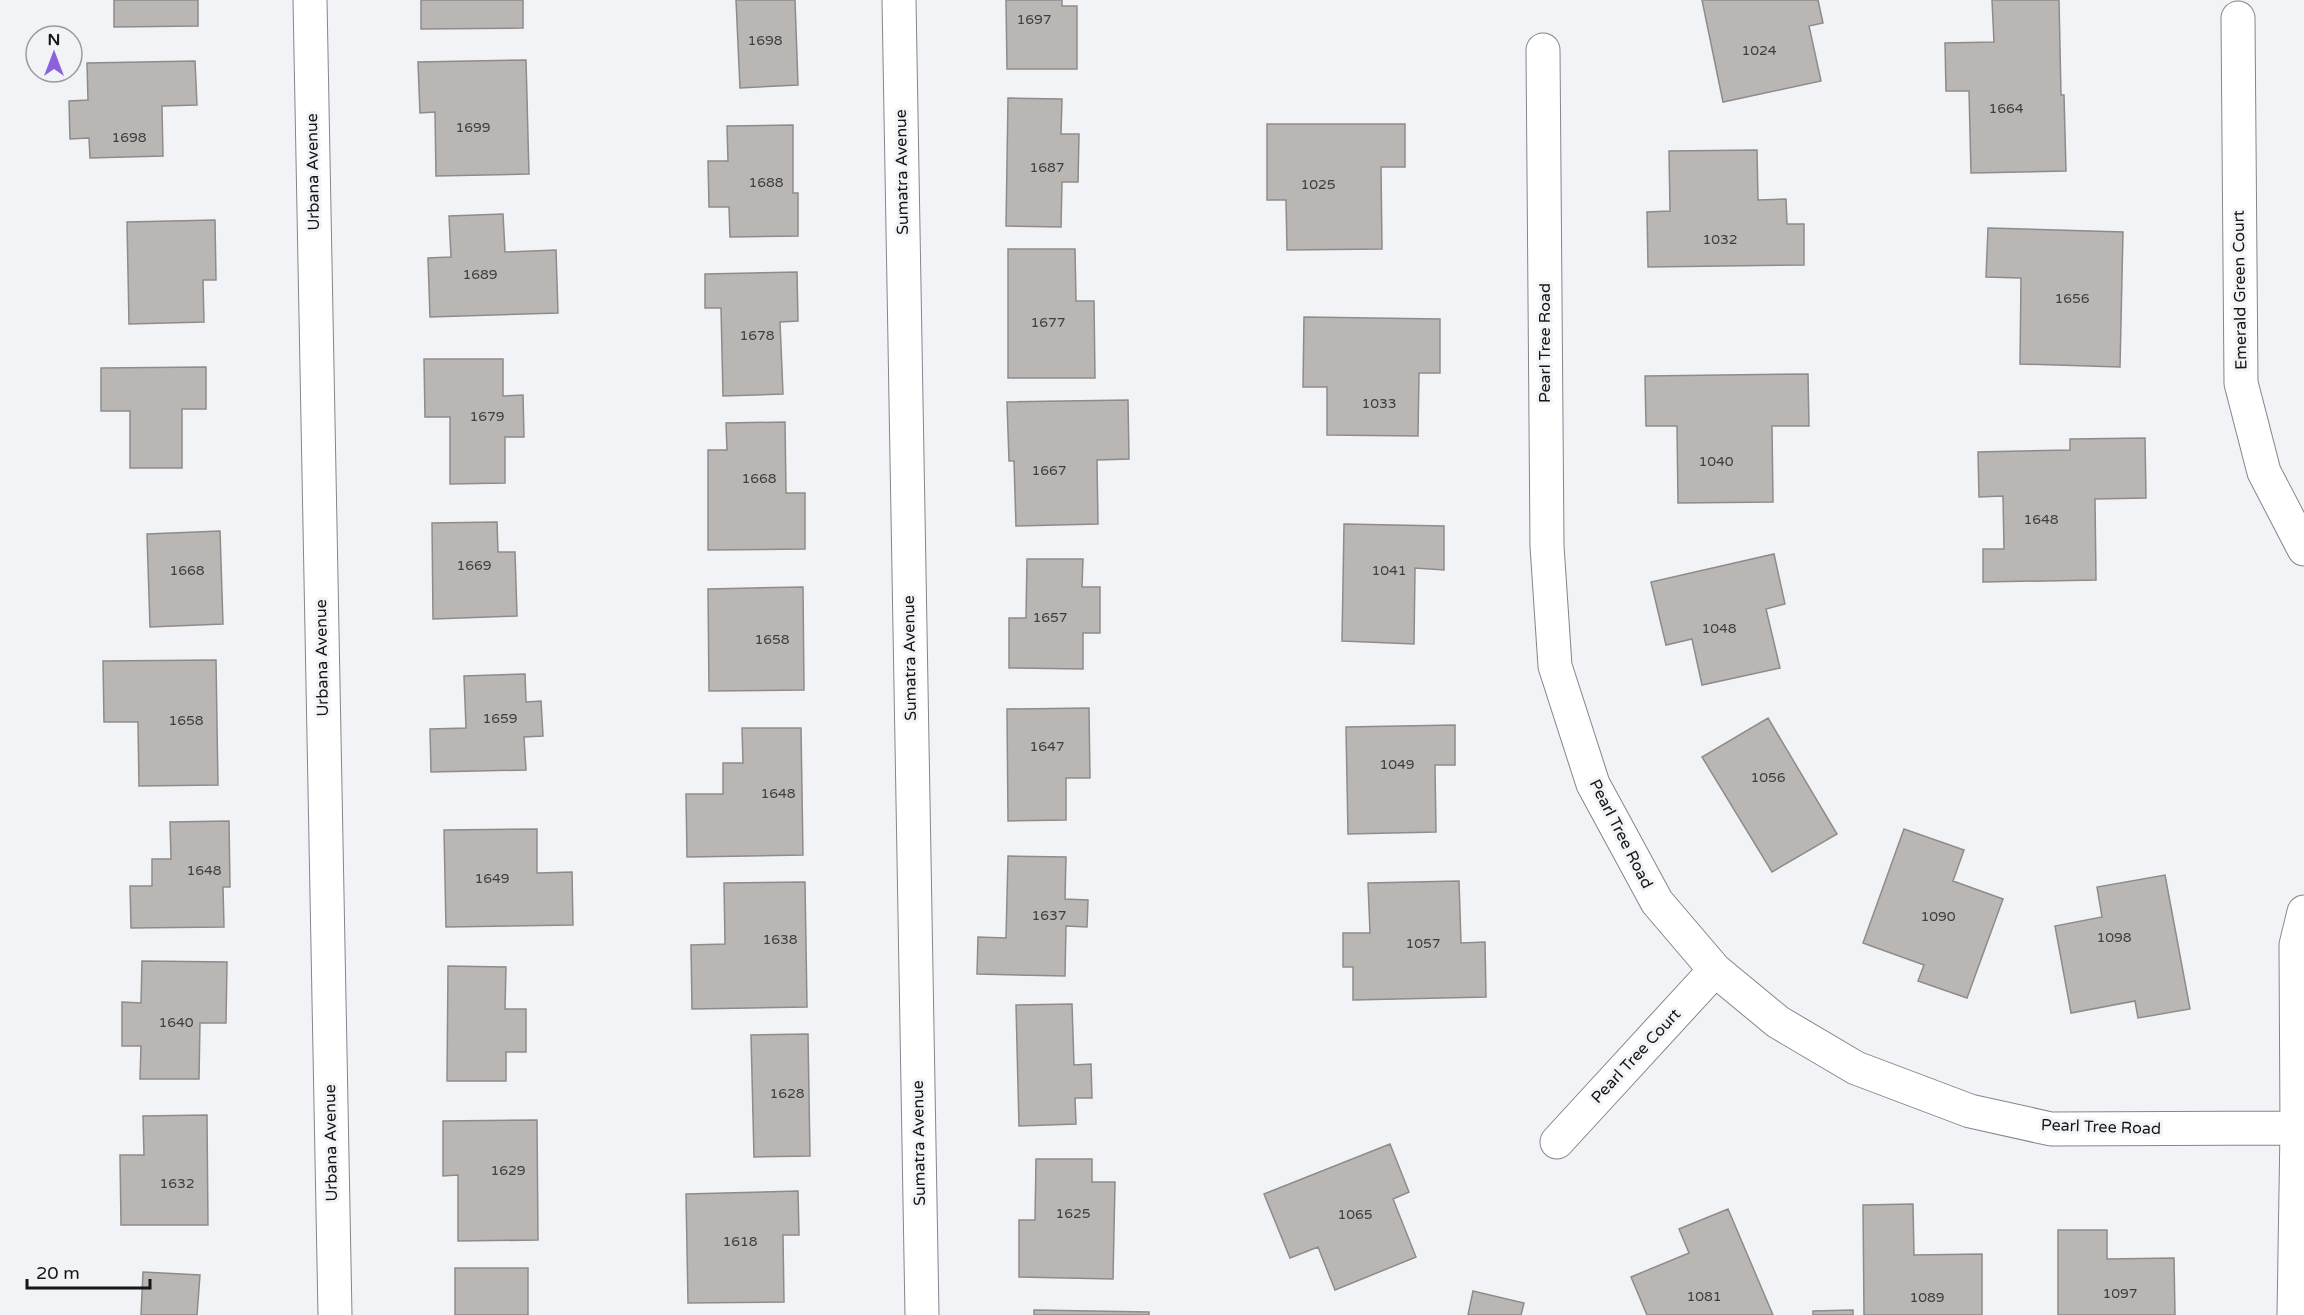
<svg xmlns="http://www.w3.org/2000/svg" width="2304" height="1315" viewBox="0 0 2304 1315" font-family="'Varela Round',sans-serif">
<rect width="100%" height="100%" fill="#f2f3f6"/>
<path fill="#b9b6b4" stroke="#8e8c8a" stroke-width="1.5" d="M 114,0 L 198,0 L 198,26 L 114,27 Z
M 421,0 L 523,0 L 523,28 L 421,29 Z
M 736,0 L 795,0 L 798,85 L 740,88 Z
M 1006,0 L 1062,0 L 1062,6 L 1077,6 L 1077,69 L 1007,69 Z
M 1702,0 L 1818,0 L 1823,23 L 1809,26 L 1821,81 L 1723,102 Z
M 1992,0 L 2059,0 L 2061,95 L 2064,95 L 2066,171 L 1971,173 L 1969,91 L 1946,91 L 1945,43 L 1994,42 Z
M 526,60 L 529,174 L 436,176 L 435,112 L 420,113 L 418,62 Z
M 195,61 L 197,105 L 162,106 L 163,156 L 90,158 L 89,138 L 70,139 L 69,101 L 88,100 L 87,63 Z
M 1008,98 L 1062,99 L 1061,134 L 1079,134 L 1078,182 L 1062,182 L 1061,227 L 1006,226 Z
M 1267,124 L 1405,124 L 1405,167 L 1381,167 L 1382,249 L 1287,250 L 1286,200 L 1267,200 Z
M 793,125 L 793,193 L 798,193 L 798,236 L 730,237 L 729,207 L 709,207 L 708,161 L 728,161 L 727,126 Z
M 1757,150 L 1758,200 L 1786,199 L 1787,224 L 1804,224 L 1804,265 L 1648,267 L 1647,212 L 1670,211 L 1669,151 Z
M 503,214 L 505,252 L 556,250 L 558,313 L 430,317 L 428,258 L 451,257 L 449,216 Z
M 215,220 L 216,280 L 203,280 L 204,322 L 129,324 L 127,222 Z
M 1988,228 L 2123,232 L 2120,367 L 2020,364 L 2021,278 L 1986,277 Z
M 1008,249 L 1075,249 L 1076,301 L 1094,301 L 1095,378 L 1008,378 Z
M 797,272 L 798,321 L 780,322 L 783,394 L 723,396 L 721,308 L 705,308 L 705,274 Z
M 1304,317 L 1440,319 L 1440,373 L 1419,373 L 1418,436 L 1327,435 L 1327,387 L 1303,387 Z
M 424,359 L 503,359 L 503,396 L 523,395 L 524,437 L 505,437 L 505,483 L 450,484 L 450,417 L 425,417 Z
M 206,367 L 206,409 L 182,409 L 182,468 L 130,468 L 130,411 L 101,411 L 101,368 Z
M 1808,374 L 1809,426 L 1772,426 L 1773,502 L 1678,503 L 1677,426 L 1646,426 L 1645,376 Z
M 1128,400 L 1129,459 L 1097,460 L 1098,524 L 1016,526 L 1014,461 L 1009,461 L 1007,402 Z
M 785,422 L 786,493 L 805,493 L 805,549 L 708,550 L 708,450 L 727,450 L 726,423 Z
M 2145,438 L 2146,498 L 2095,499 L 2096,580 L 1983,582 L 1983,549 L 2004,549 L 2003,496 L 1979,497 L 1978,452 L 2070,450 L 2070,439 Z
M 497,522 L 498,552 L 515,552 L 517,616 L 433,619 L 432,523 Z
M 1344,524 L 1444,526 L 1444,570 L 1415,568 L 1414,644 L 1342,641 Z
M 220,531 L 223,624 L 150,627 L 147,534 Z
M 1774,554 L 1785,604 L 1766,609 L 1780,668 L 1702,685 L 1692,639 L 1666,645 L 1651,582 Z
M 1027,559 L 1083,559 L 1082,587 L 1100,587 L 1100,633 L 1083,633 L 1083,669 L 1009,668 L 1009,618 L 1026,618 Z
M 803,587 L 804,690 L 709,691 L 708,589 Z
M 216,660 L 218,785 L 139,786 L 138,722 L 104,722 L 103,661 Z
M 525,674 L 526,702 L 541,701 L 543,736 L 524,737 L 526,770 L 431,772 L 430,729 L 466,728 L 464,676 Z
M 1089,708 L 1090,778 L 1066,778 L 1066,820 L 1008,821 L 1007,709 Z
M 1768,718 L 1837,834 L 1772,872 L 1702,757 Z
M 1455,725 L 1455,765 L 1435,765 L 1436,832 L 1348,834 L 1346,727 Z
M 742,728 L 801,728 L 803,855 L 687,857 L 686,794 L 723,794 L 723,763 L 743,763 Z
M 229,821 L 230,887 L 223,887 L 224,927 L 131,928 L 130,886 L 152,886 L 152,859 L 171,859 L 170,822 Z
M 537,829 L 537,873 L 572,872 L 573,925 L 446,927 L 444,830 Z
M 1904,829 L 1964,850 L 1953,881 L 2003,899 L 1967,998 L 1918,981 L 1924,965 L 1863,943 Z
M 1008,856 L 1066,857 L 1065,899 L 1088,900 L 1087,927 L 1066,926 L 1065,976 L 977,974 L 978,937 L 1006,938 Z
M 2165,875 L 2190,1009 L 2138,1018 L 2135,1001 L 2071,1013 L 2055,926 L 2102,917 L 2097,887 Z
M 1459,881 L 1461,943 L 1485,942 L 1486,997 L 1353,1000 L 1353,967 L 1343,967 L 1343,933 L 1370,933 L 1368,883 Z
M 805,882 L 807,1007 L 692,1009 L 691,945 L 725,944 L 724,883 Z
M 142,961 L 227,962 L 226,1023 L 200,1023 L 199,1079 L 140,1079 L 141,1046 L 122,1046 L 122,1002 L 141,1003 Z
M 448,966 L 506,967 L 505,1009 L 526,1009 L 526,1052 L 506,1052 L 506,1081 L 447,1081 Z
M 1072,1004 L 1074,1065 L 1091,1064 L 1092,1098 L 1075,1098 L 1076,1124 L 1019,1126 L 1016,1005 Z
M 808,1034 L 810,1156 L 754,1157 L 751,1035 Z
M 207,1115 L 208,1225 L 121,1225 L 120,1155 L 144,1155 L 143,1116 Z
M 537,1120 L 538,1240 L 458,1241 L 458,1175 L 443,1176 L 443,1121 Z
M 1390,1144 L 1409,1192 L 1393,1199 L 1416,1257 L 1335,1290 L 1318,1247 L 1290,1258 L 1264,1194 Z
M 1036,1159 L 1092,1159 L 1092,1182 L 1115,1182 L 1113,1279 L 1019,1277 L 1019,1220 L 1035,1220 Z
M 798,1191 L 799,1235 L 783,1235 L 784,1302 L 688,1303 L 686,1194 Z
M 1913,1204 L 1914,1255 L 1982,1254 L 1982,1315 L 1864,1315 L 1863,1205 Z
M 1728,1209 L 1773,1315 L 1647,1315 L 1631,1277 L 1689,1253 L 1679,1229 Z
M 2058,1230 L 2107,1230 L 2107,1259 L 2174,1258 L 2175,1315 L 2058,1315 Z
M 455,1268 L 528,1268 L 528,1315 L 455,1315 Z
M 143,1272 L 200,1275 L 197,1315 L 141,1315 Z
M 1473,1291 L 1524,1303 L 1521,1315 L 1468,1315 Z
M 1034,1310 L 1149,1312 L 1149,1315 L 1034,1315 Z
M 1853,1310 L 1853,1315 L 1813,1315 L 1813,1311 Z"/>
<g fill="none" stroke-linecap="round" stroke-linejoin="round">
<defs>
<path id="minor" d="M 310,0 L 335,1315
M 899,0 L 922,1315
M 2238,18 L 2241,383 L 2264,472 L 2304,549
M 1543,50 L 1547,546 L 1555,666 L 1593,784 L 1657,902 L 1715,970 L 1778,1022 L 1856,1068 L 1970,1111 L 2051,1129 L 2304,1128
M 1557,1142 L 1715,970
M 2294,1315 L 2297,1129 L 2296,945 L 2304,912"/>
</defs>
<use href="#minor" stroke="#858689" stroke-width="35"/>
<use href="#minor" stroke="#fff" stroke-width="33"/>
</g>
<g text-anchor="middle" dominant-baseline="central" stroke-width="6" stroke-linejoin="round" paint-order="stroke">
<g font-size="14" fill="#3e3e3e">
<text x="1034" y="19">1697</text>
<text x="765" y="40">1698</text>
<text x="1759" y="50">1024</text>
<text x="2006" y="108">1664</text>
<text x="473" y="127">1699</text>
<text x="129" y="137">1698</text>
<text x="1047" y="167">1687</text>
<text x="766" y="182">1688</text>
<text x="1318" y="184">1025</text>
<text x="1720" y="239">1032</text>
<text x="480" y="274">1689</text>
<text x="2072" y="298">1656</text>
<text x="1048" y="322">1677</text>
<text x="757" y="335">1678</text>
<text x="1379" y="403">1033</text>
<text x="487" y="416">1679</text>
<text x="1716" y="461">1040</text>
<text x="1049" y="470">1667</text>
<text x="759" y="478">1668</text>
<text x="2041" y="519">1648</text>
<text x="474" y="565">1669</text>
<text x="187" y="570">1668</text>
<text x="1389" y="570">1041</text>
<text x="1050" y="617">1657</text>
<text x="1719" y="628">1048</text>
<text x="772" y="639">1658</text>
<text x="500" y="718">1659</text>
<text x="186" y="720">1658</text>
<text x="1047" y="746">1647</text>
<text x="1397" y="764">1049</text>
<text x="1768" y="777">1056</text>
<text x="778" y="793">1648</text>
<text x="204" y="870">1648</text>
<text x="492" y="878">1649</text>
<text x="1049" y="915">1637</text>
<text x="1938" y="916">1090</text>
<text x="2114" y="937">1098</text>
<text x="780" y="939">1638</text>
<text x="1423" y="943">1057</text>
<text x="176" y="1022">1640</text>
<text x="787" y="1093">1628</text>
<text x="508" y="1170">1629</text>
<text x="177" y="1183">1632</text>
<text x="1073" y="1213">1625</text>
<text x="1355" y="1214">1065</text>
<text x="740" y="1241">1618</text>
<text x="2120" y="1293">1097</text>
<text x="1704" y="1296">1081</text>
<text x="1927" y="1297">1089</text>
</g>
<g font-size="16" fill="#151617" stroke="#f2f3f6">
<text transform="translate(313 172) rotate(-91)">Urbana Avenue</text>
<text transform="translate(902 172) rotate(-91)">Sumatra Avenue</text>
<text transform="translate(2240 290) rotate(-91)">Emerald Green Court</text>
<text transform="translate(1545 343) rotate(-90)">Pearl Tree Road</text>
<text transform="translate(322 658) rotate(-91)">Urbana Avenue</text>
<text transform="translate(910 658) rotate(-91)">Sumatra Avenue</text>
<text transform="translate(1621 834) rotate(63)">Pearl Tree Road</text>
<text transform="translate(1636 1056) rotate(-47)">Pearl Tree Court</text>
<text transform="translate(2101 1127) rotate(2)">Pearl Tree Road</text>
<text transform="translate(331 1143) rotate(-91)">Urbana Avenue</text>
<text transform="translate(919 1143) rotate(-91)">Sumatra Avenue</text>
</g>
</g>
<g transform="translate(54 54)"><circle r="28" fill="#f2f3f6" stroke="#9a9b9d" stroke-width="1.5"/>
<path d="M0-4.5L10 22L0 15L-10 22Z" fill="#8c62dc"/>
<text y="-9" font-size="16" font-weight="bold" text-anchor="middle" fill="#151617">N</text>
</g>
<path d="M27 1279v9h123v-9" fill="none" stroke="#151617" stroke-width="3"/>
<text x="36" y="1279" font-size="18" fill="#151617" stroke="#f2f3f6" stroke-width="4.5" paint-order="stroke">20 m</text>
</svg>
